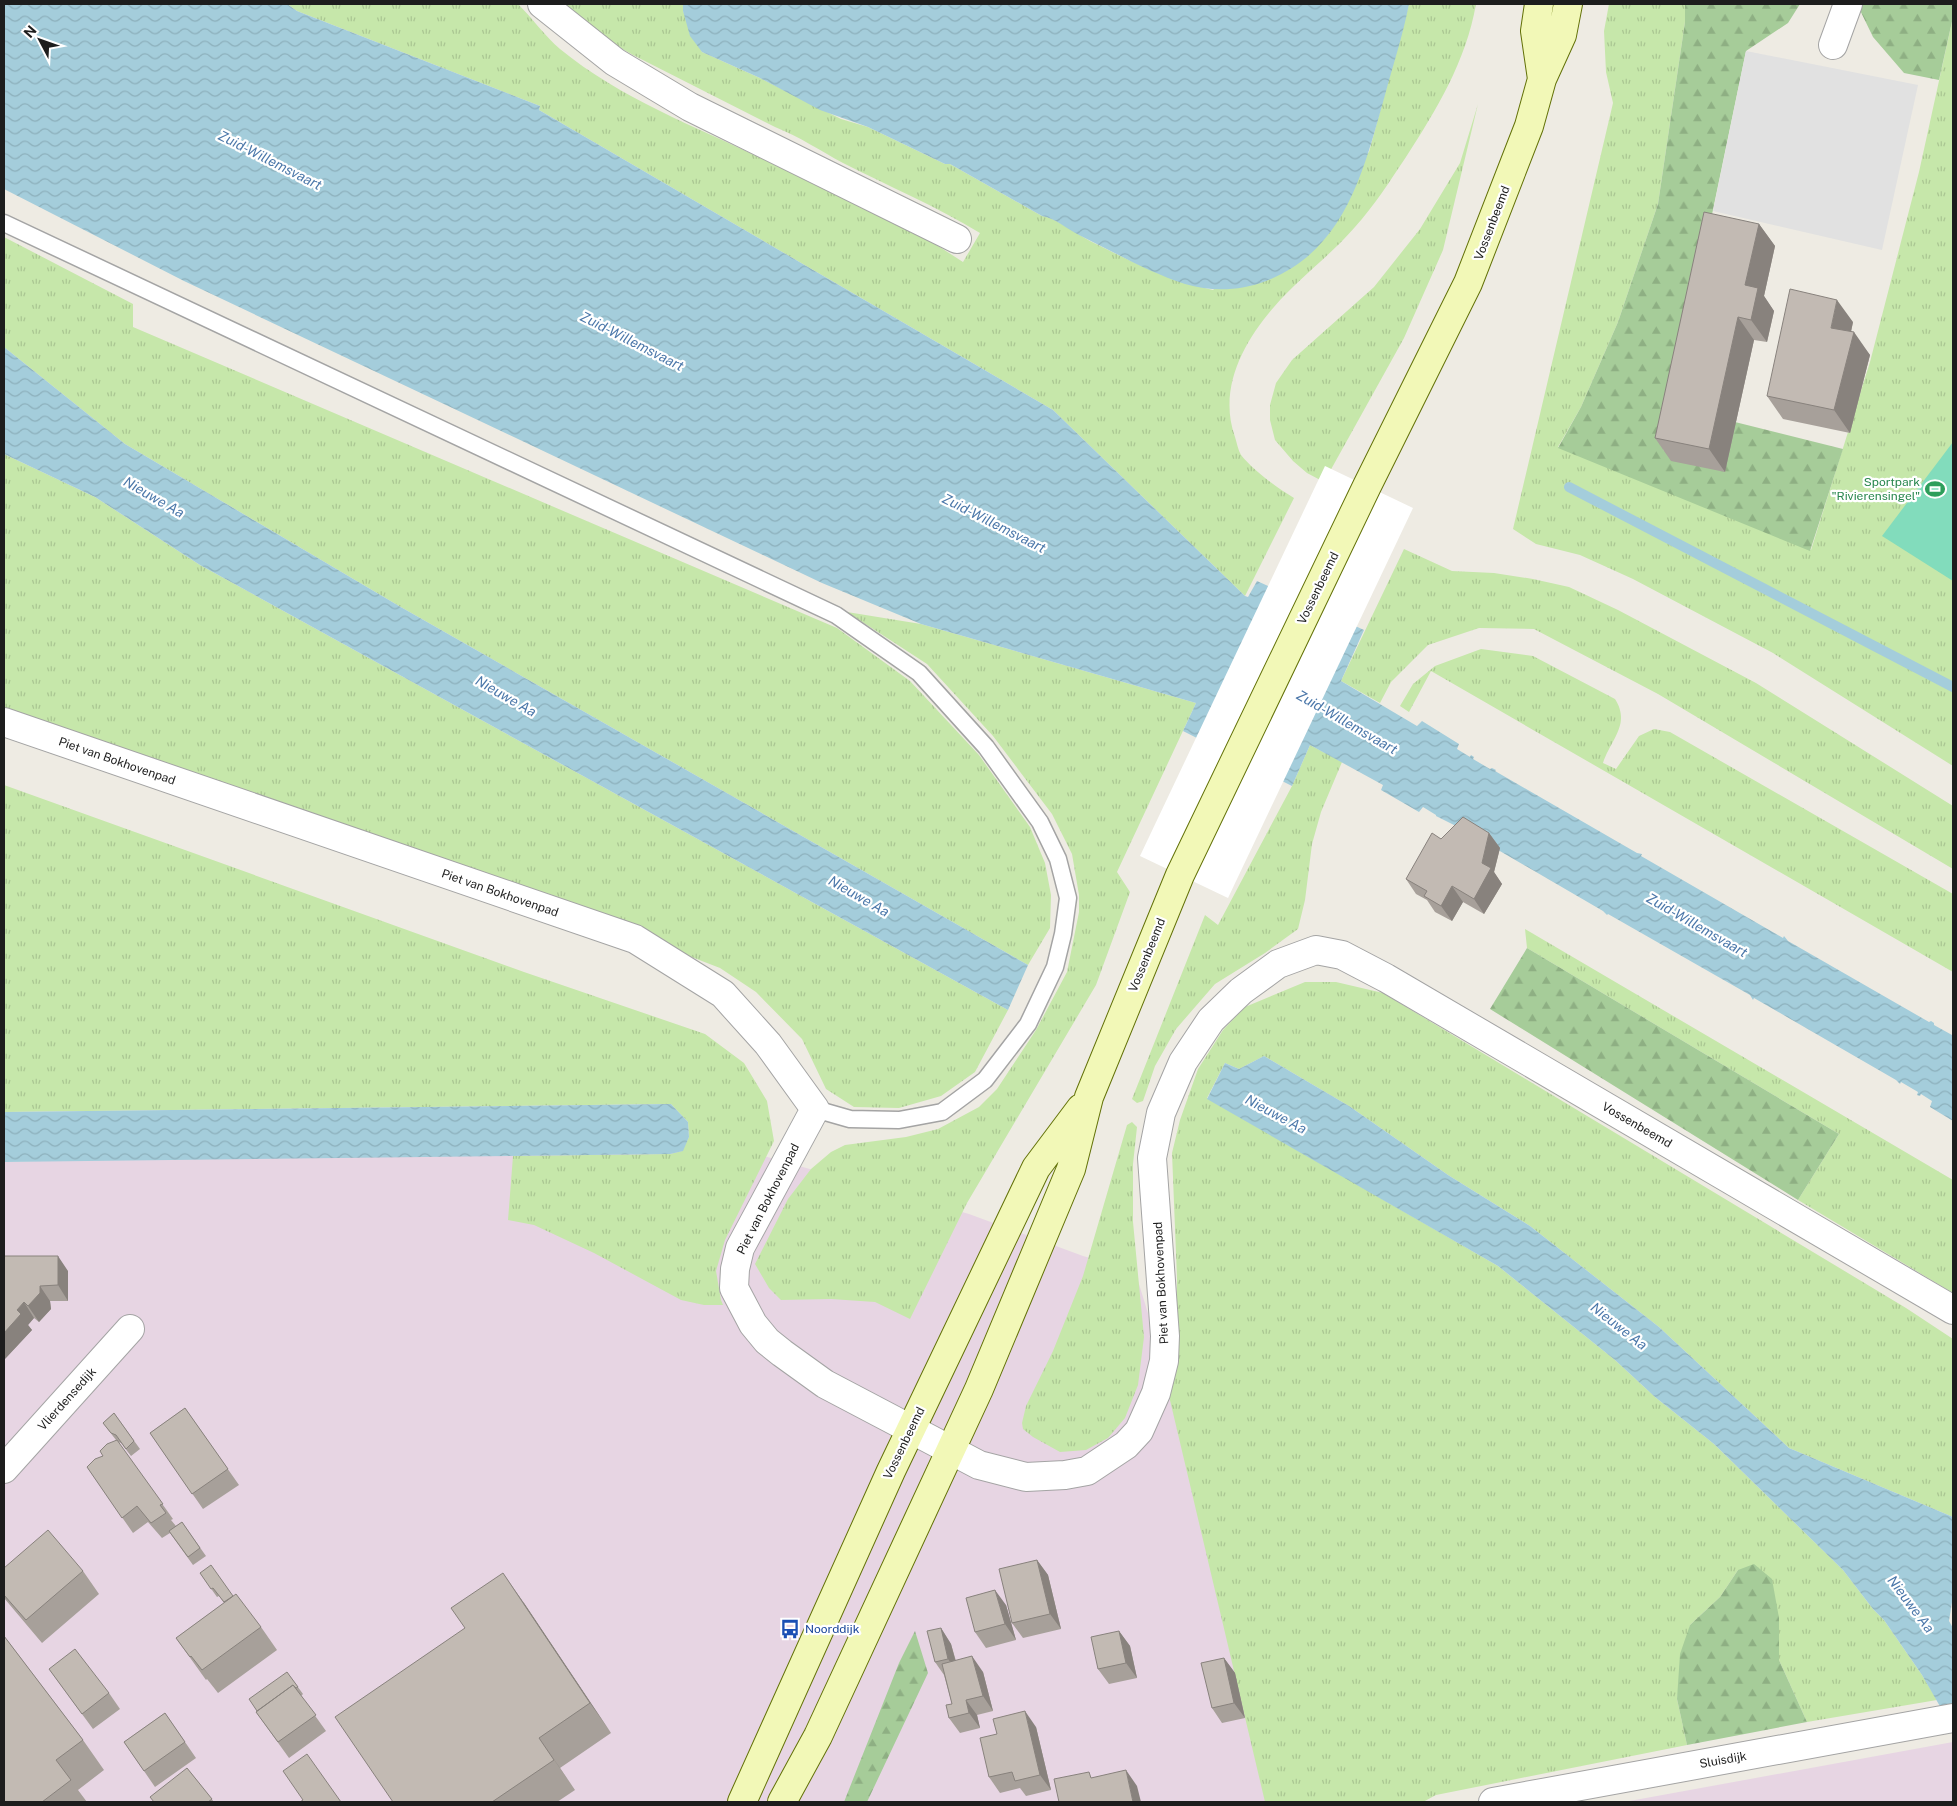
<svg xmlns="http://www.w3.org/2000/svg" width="1957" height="1806" viewBox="0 0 1957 1806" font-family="'Public Sans',sans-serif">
<defs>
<pattern id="grass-tufts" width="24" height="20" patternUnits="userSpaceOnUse" patternTransform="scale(1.25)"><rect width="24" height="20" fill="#c6e7aa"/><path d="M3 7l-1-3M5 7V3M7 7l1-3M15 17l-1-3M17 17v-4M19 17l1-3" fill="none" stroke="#aac692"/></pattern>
<pattern id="forest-firs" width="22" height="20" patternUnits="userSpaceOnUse" patternTransform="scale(1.25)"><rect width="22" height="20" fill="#a6cc99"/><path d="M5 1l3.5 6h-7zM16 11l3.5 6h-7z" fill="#8eaf83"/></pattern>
<pattern id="water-waves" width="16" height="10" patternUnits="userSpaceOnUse" patternTransform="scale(1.25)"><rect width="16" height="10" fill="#a4cddb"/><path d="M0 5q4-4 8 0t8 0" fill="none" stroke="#8db0bc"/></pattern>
</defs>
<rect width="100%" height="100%" fill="#eeebe3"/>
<path fill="#e7d5e3" d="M 711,1141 L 969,1214 L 1083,1256 L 1135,1271 L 1298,1802 L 4,1802 L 4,1162 Z
M 1953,1742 L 1953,1802 L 1624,1802 Z"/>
<path fill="url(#grass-tufts)" d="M 287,4 L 518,4 C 532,18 545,36 560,49 C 627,104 709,131 785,170 L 790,171 L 847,198 L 859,207 L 918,233 L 963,262 L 980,233 C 936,206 888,186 843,163 C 819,150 800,137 775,127 L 633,55 L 596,34 L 562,4 L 683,4 L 683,11 L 702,52 L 760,78 L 841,119 L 868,127 L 945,164 L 950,164 L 1042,216 C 1056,218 1077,234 1090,241 C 1130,261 1168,280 1213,290 L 1369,152 L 1409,4 L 1476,4 C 1466,61 1437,109 1406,157 C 1390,181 1374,206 1355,227 C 1330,256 1299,278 1274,307 C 1243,343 1218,389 1235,437 C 1237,443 1238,450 1241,455 C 1254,471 1276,487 1294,498 L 1245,596 L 1053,410 L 539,110 L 540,106 L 297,11 Z
M 1609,4 L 1685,4 L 1685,22 L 1658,204 L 1618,322 L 1581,407 L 1558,447 L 1811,550 L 1870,362 L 1919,172 L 1953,17 L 1953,766 L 1773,653 L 1633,579 L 1580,555 L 1536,544 L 1513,529 L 1613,103 L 1606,72 L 1604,31 Z
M 1478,104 L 1443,250 L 1404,338 L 1324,482 L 1307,473 L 1293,461 L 1275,440 L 1270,420 L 1270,405 L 1276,383 L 1292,360 L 1374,287 L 1420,229 L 1460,163 Z
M 4,237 L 133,304 L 133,327 L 837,628 L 910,681 L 979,755 L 1030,827 L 1045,863 L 1051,895 L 1050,928 L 1028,965 L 399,606 L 125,444 L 4,347 Z
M 4,454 L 95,497 L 200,565 L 1008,1010 L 975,1072 L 941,1096 L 899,1108 L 854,1107 L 826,1089 L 802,1039 L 756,992 L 720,968 L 663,946 L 4,713 Z
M 1404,549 L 1452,571 L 1494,573 L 1533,579 L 1569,587 L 1618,610 L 1756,683 L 1953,806 L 1953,869 L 1658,694 L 1534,629 L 1479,628 L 1428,645 L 1391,682 L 1380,703 L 1341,681 Z
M 847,612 L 921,624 L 1196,703 L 1117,872 L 1130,892 L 1096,985 L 967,1203 L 910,1319 L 875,1302 L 831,1299 L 781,1300 L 769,1288 L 755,1264 L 788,1199 L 811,1169 L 831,1152 L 845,1145 L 906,1137 L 938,1129 L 979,1107 L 997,1089 L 1036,1030 L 1067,972 L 1079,912 L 1079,895 L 1072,854 L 1052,814 L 993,736 L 927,664 Z
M 1481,649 L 1533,656 L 1615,699 C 1631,724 1611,739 1603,763 L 1616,769 L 1639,736 L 1654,729 L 1670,732 L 1953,894 L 1953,972 L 1431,671 L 1409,712 L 1400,706 L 1413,684 L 1435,666 Z
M 1310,745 L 1342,762 L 1321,812 L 1312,844 L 1305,900 L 1298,929 L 1265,953 L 1215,984 L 1176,1029 L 1155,1066 L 1143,1101 L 1137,1103 L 1132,1099 L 1205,915 L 1218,925 L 1292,786 Z
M 4,785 L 524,972 L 705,1034 L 744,1063 L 767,1101 L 774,1141 L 725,1240 L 716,1271 L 721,1300 L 723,1305 L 704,1305 L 681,1300 L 594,1253 L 534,1225 L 508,1220 L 513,1156 L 670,1154 L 682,1151 L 689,1137 L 688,1122 L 671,1104 L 4,1112 Z
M 1525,929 L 1953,1180 L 1953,1293 L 1798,1200 L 1839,1134 L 1527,948 Z
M 1305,982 L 1336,982 L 1383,993 L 1906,1308 L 1953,1339 L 1953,1517 L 1789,1448 L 1659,1327 L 1530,1226 L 1448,1175 L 1349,1106 L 1264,1056 L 1239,1069 L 1225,1063 L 1207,1098 L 1498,1266 L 1615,1360 L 1655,1397 L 1714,1444 L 1843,1570 L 1873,1609 L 1884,1620 L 1922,1675 L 1937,1700 L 1807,1722 L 1779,1660 L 1779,1618 L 1738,1570 L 1720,1597 L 1690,1625 L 1677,1699 L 1687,1745 L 1436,1795 L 1423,1802 L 1265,1802 L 1169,1396 L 1176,1368 L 1177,1278 L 1172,1153 L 1180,1120 L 1198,1069 L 1223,1030 L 1245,1007 Z
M 1132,1122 L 1137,1127 L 1133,1164 L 1133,1222 L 1144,1337 L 1138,1385 L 1125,1418 L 1108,1438 L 1086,1450 L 1060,1452 L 1033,1437 L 1023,1429 L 1022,1423 L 1026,1406 L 1053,1351 L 1083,1276 L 1127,1125 Z"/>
<path fill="url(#forest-firs)" d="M 1685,4 L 1800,4 L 1788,23 L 1746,51 L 1663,450 L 1714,460 L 1727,420 L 1843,449 L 1810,551 L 1558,448 L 1581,407 L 1618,322 L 1658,204 L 1685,22 Z
M 1857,4 L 1953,4 L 1953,17 L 1939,80 L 1904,73 L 1873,37 Z
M 1527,948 L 1839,1134 L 1798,1200 L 1490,1009 Z
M 1754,1564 L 1772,1579 L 1779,1618 L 1779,1660 L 1807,1722 L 1687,1745 L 1677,1699 L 1680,1654 L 1690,1625 L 1720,1597 L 1738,1570 Z
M 915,1631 L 928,1673 L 867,1802 L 844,1802 L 899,1663 Z"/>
<path fill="#82dcbc" d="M 1953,442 L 1953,581 L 1882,536 Z"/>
<path fill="#e1e1e1" d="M 1746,51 L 1918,85 L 1882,250 L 1713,211 Z"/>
<path fill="url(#water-waves)" d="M 4,4 L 287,4 L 297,11 L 540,106 L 539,110 L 1053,410 L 1245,596 L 1248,597 L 1257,581 L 1364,630 L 1341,681 L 1417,726 L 1422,721 L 1459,744 L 1457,749 L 1470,757 L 1471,755 L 1474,757 L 1473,759 L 1490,769 L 1492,768 L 1496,770 L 1495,771 L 1637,853 L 1642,854 L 1641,856 L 1783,938 L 1784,936 L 1788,941 L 1929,1022 L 1931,1021 L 1934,1023 L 1934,1025 L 1952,1035 L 1953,1033 L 1953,1121 L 1930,1107 L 1932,1101 L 1921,1094 L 1920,1096 L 1917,1095 L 1918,1092 L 1901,1082 L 1900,1084 L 1896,1080 L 1754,998 L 1753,1000 L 1750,995 L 1608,914 L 1607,915 L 1603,911 L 1462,829 L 1436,816 L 1436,815 L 1423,807 L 1419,812 L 1381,790 L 1383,785 L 1310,745 L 1292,786 L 1183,731 L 1196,703 L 921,624 L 822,583 L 184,281 L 4,189 Z
M 683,4 L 1409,4 C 1403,35 1393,65 1385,95 C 1364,169 1346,250 1266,281 C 1240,291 1212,292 1185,284 C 1148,272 1114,252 1079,235 C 1067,229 1055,218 1042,216 L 950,164 L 945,164 L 868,127 L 820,110 L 760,78 L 702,52 L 690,36 L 683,11 Z
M 4,347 L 125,444 L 399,606 L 1028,965 L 1008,1010 L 200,565 L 95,497 L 4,454 Z
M 1264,1056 L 1349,1106 L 1448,1175 L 1530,1226 L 1659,1327 L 1789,1448 L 1953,1517 L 1953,1596 L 1949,1621 L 1953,1628 L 1953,1729 L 1922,1675 L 1884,1620 L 1873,1609 L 1843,1570 L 1714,1444 L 1655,1397 L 1615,1360 L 1498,1266 L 1207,1099 L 1225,1063 L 1239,1069 Z
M 671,1104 L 688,1122 L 689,1137 L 683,1151 L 670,1154 L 4,1162 L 4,1112 Z"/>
<path fill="#fff" d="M 1325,466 L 1413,508 L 1228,898 L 1140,856 Z"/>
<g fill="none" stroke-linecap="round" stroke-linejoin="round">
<path stroke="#a4cddb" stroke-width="10" d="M 1569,487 L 1953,687"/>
<defs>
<path id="lane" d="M 4,223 L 836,615 L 919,673 L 986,747 L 1040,822 L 1058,859 L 1068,898 L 1063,934 L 1055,967 L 1028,1024 L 985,1080 L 942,1112 L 899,1120 L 850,1119 L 815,1109"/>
<path id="street" d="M 542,4 L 615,62 L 690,107 L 957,239
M 1833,45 L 1848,4
M 4,722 L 635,939 L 723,994 L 768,1044 L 815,1109 L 740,1248 L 735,1269 L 734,1288 L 753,1324 L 767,1341 L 782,1353 L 825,1384 L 979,1465 L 1026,1477 L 1065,1475 L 1087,1471 L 1126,1445 L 1139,1431 L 1156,1393 L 1164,1361 L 1165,1336 L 1152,1158 L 1161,1113 L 1183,1062 L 1211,1020 L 1241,991 L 1278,964 L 1316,950 L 1342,955 L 1386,978 L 1953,1310
M 4,1469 L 130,1329
M 1493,1802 L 1953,1718"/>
<path id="secondary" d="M 1539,4 L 1535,31 L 1542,79
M 742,1802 L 891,1471 L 1036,1168 L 1081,1108
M 782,1802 L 818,1736 L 979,1389 L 1071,1169 L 1089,1097 L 1180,875 L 1367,486 L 1468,283 L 1529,126 L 1542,79 L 1562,35 L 1568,4"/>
</defs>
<use href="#lane" stroke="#a4a4a4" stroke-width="19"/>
<use href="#street" stroke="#a4a4a4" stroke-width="30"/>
<use href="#secondary" stroke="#627107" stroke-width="30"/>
<use href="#lane" stroke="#fff" stroke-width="16"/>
<use href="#street" stroke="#fff" stroke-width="28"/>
<use href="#secondary" stroke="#f2f8b7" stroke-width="28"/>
</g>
<path fill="#a7a09a" d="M 1759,224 L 1775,246 L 1764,296 L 1774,311 L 1767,342 L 1754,340 L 1725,472 L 1671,461 L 1655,438 Z
M 1853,322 L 1851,332 L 1870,355 L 1850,433 L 1783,419 L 1767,396 Z
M 1489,833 L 1500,848 L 1494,872 L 1502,884 L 1484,914 L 1463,902 L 1452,921 L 1435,912 L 1427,900 L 1416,894 L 1406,879 L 1441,839 Z
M 4,1256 L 68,1271 L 68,1301 L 50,1301 L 51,1309 L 39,1322 L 34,1318 L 28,1325 L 32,1330 L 4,1360 Z
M 185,1408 L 239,1485 L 203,1509 L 150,1433 Z
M 114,1413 L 140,1449 L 131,1456 L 121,1443 L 118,1442 L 173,1519 L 171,1520 L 176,1526 L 182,1522 L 206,1556 L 193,1565 L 170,1533 L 162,1538 L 148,1522 L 133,1533 L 87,1467 L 103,1456 L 116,1440 L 103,1423 Z
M 1037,1560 L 1048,1575 L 1061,1629 L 1023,1638 L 1012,1623 Z
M 4,1568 L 83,1571 L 99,1594 L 42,1643 L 4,1598 Z
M 200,1573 L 233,1596 L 261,1627 L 277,1650 L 218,1693 L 207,1679 L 206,1680 L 176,1638 L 224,1603 L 219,1596 L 217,1597 Z
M 524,1603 L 611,1733 L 560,1768 L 575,1790 L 557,1802 L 393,1802 Z
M 1006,1605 L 1016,1640 L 986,1648 L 975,1632 Z
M 941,1628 L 951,1644 L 956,1661 L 983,1672 L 993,1711 L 977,1715 L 980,1728 L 960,1733 L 949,1718 L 952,1704 L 944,1675 L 935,1662 Z
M 1119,1631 L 1130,1646 L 1137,1678 L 1109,1684 L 1098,1669 Z
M 4,1636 L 83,1740 L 104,1770 L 78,1790 L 87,1802 L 4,1802 Z
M 1224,1658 L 1235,1673 L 1245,1718 L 1222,1723 L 1212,1708 Z
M 49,1669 L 109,1693 L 120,1709 L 93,1729 Z
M 287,1672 L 303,1694 L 301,1696 L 326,1731 L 289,1758 L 256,1712 Z
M 165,1713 L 196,1758 L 155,1787 L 124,1742 Z
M 1036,1727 L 1051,1790 L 1026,1796 L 1020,1788 L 1000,1793 L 989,1777 Z
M 187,1768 L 214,1802 L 154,1802 Z"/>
<path fill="#88827d" d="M 1759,224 L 1775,246 L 1764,296 L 1774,311 L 1767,342 L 1751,320 L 1745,285 Z
M 1837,300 L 1853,322 L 1847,350 L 1831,328 Z
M 1738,317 L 1754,340 L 1725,472 L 1709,449 Z
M 1854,332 L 1870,355 L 1850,433 L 1834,410 Z
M 1489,833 L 1500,848 L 1494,872 L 1502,884 L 1484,914 L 1474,899 Z
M 1452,886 L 1463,902 L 1452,921 L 1441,906 Z
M 58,1256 L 68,1271 L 68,1301 L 58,1285 Z
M 40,1286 L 50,1301 L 51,1309 L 39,1322 L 28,1306 Z
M 24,1302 L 34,1318 L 28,1325 L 32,1330 L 4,1360 L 4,1333 L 17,1310 Z
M 1037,1560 L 1048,1575 L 1061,1629 L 1050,1614 Z
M 503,1573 L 524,1603 L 611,1733 L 590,1703 Z
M 995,1590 L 1006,1605 L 1016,1640 L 1005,1624 Z
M 941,1628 L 951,1644 L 959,1674 L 948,1659 Z
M 1119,1631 L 1130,1646 L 1137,1678 L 1126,1663 Z
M 972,1656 L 983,1672 L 993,1711 L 983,1696 Z
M 1224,1658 L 1235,1673 L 1245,1718 L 1234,1703 Z
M 966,1700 L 977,1715 L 980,1728 L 969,1713 Z
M 1025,1711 L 1036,1727 L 1051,1790 L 1040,1775 Z
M 539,1738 L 560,1768 L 575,1790 Z
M 1126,1770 L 1137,1786 L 1141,1802 L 1133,1802 Z"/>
<path fill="#c2bab3" stroke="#88827d" d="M 1704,212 L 1759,224 L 1745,285 L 1758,288 L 1751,320 L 1738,317 L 1709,449 L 1655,438 Z
M 1790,289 L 1837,300 L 1831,328 L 1854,332 L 1834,410 L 1767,396 Z
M 1463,817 L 1489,833 L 1482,863 L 1491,868 L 1474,899 L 1452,886 L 1441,906 L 1424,896 L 1427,891 L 1406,879 L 1432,833 L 1441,839 Z
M 4,1256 L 58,1256 L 58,1285 L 40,1286 L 40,1293 L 28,1306 L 24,1302 L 17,1310 L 21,1314 L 4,1333 Z
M 185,1408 L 228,1469 L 192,1494 L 150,1433 Z
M 114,1413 L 134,1441 L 126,1449 L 116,1435 L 111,1433 L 103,1423 Z
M 117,1440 L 163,1504 L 160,1505 L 166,1513 L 151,1523 L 137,1506 L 122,1518 L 87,1467 L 95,1459 L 103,1456 L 100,1451 L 107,1444 Z
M 182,1522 L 200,1548 L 188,1557 L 169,1531 Z
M 48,1530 L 83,1571 L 26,1620 L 4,1595 L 4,1568 Z
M 1037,1560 L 1050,1614 L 1012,1623 L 999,1569 Z
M 211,1565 L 233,1596 L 224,1602 L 213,1588 L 211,1589 L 200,1573 Z
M 503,1573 L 590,1703 L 539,1738 L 554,1760 L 492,1802 L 393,1802 L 335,1717 L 465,1628 L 451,1608 Z
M 995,1590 L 1005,1624 L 975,1632 L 966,1598 Z
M 236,1594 L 261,1627 L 202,1670 L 191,1656 L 190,1657 L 176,1638 Z
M 941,1628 L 948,1659 L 935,1662 L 927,1631 Z
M 1119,1631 L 1126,1663 L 1098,1669 L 1091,1637 Z
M 4,1636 L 83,1740 L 56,1760 L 71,1780 L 42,1802 L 4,1802 Z
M 75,1649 L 109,1693 L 82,1714 L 49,1669 Z
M 972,1656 L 983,1696 L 966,1700 L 969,1713 L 949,1718 L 946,1705 L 952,1704 L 942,1664 Z
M 1224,1658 L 1234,1703 L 1212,1708 L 1201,1663 Z
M 287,1672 L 298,1687 L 296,1688 L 293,1685 L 257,1711 L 249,1699 Z
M 293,1685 L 316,1715 L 278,1742 L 256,1712 Z
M 1025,1711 L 1040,1775 L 1015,1781 L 1012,1772 L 989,1777 L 980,1738 L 997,1734 L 993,1719 Z
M 165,1713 L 185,1742 L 144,1771 L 124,1742 Z
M 307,1754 L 341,1802 L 300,1802 L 303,1800 L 283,1771 Z
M 187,1768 L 212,1799 L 208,1802 L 154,1802 L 150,1797 Z
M 1126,1770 L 1133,1802 L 1059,1802 L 1054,1779 L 1089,1772 L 1091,1778 Z"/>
<defs>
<symbol id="stadium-bare" viewBox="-9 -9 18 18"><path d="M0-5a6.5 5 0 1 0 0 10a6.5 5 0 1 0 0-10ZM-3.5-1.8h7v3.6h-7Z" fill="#2e9e5b" stroke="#fff" stroke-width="2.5" paint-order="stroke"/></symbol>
<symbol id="bus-bare" viewBox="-9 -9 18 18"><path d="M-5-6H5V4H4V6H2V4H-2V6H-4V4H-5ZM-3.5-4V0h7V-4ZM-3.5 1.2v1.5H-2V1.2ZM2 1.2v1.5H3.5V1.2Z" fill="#1a4fb4" stroke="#fff" stroke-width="2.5" paint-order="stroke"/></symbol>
</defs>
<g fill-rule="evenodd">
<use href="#stadium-bare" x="1921" y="475" width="28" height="28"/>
<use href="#bus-bare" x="776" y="1615" width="28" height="28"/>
</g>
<g text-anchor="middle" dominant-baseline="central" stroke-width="4.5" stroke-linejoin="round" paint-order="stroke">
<g font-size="12" fill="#1d1d1d" stroke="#fff">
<text transform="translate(1492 223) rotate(-69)">Vossenbeemd</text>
<text transform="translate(1318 588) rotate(-64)">Vossenbeemd</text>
<text transform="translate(117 761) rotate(19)">Piet van Bokhovenpad</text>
<text transform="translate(500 893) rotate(19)">Piet van Bokhovenpad</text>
<text transform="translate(1147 955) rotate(-68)">Vossenbeemd</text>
<text transform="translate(1637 1125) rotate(30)">Vossenbeemd</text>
<text transform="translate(768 1199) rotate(-63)">Piet van Bokhovenpad</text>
<text transform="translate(1161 1283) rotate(-93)">Piet van Bokhovenpad</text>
<text transform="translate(67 1399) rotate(-48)">Vlierdensedijk</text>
<text transform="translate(904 1443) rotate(-64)">Vossenbeemd</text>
<text transform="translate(1723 1760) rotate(-10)">Sluisdijk</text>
</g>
<g font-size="12" fill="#27864d" stroke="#fff" text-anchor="end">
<text x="1920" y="482">Sportpark<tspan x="1920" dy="14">"Rivierensingel"</tspan></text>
</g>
<g font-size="12" fill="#164399" stroke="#fff" text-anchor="start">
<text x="805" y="1629">Noorddijk</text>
</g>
<g font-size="14" font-style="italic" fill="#4c78aa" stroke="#fff">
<text transform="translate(270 160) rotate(27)">Zuid-Willemsvaart</text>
<text transform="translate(632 341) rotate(27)">Zuid-Willemsvaart</text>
<text transform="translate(154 497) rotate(30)">Nieuwe Aa</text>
<text transform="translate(994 523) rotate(27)">Zuid-Willemsvaart</text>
<text transform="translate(506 696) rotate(30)">Nieuwe Aa</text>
<text transform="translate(1347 722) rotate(30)">Zuid-Willemsvaart</text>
<text transform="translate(859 896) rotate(30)">Nieuwe Aa</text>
<text transform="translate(1697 925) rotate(30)">Zuid-Willemsvaart</text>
<text transform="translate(1276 1114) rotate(28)">Nieuwe Aa</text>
<text transform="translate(1619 1326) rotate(38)">Nieuwe Aa</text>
<text transform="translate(1911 1604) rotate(53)">Nieuwe Aa</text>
</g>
</g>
<rect width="1957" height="1806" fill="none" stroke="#1d1d1d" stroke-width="10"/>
<g transform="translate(40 40) rotate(311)" stroke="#ffffff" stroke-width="4" paint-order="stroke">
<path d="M0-4L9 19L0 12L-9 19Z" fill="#1d1d1d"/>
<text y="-8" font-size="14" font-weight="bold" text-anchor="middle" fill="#1d1d1d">N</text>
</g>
</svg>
